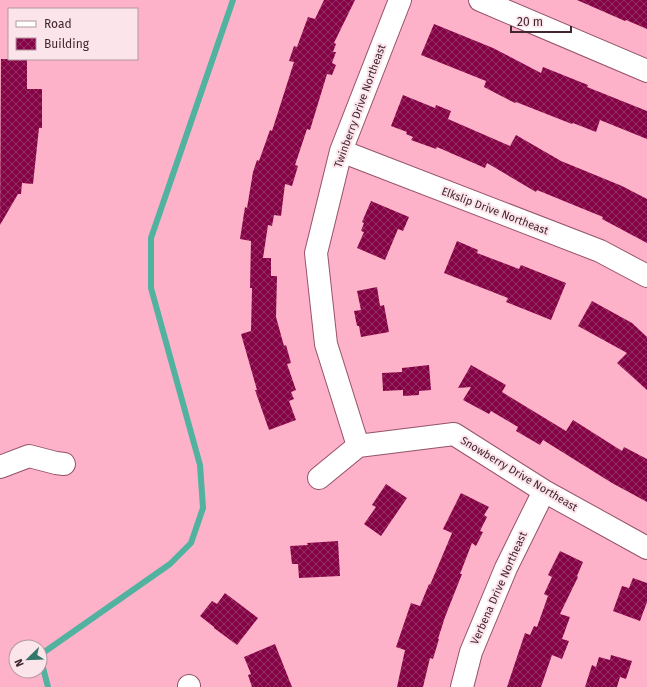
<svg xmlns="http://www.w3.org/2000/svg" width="647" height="687" viewBox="0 0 647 687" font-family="'Fira Sans',sans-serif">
<defs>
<pattern id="building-cross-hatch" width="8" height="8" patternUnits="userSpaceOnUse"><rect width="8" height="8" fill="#850446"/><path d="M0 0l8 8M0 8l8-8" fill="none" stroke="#953265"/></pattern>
</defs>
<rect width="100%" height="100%" fill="#fdb2c9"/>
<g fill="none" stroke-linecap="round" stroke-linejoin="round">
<path stroke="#50b29f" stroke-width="6" d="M 40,655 L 170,564 L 191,543 L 203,508 L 200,465 L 151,288 L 151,238 L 233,0
M 40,656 L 48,687"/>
</g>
<path fill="url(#building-cross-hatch)" d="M 324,0 L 355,0 L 334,43 L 336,44 L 333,52 L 336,52 L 332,63 L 336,65 L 332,75 L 327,74 L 310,130 L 307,129 L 295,165 L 298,166 L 292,186 L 285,184 L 281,216 L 274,215 L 272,226 L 268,225 L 263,258 L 271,258 L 271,276 L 277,276 L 276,317 L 284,346 L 286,345 L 291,363 L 287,364 L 296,390 L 291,392 L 294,399 L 289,401 L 296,420 L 269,430 L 255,390 L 257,390 L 241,334 L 251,331 L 252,288 L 250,288 L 251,241 L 240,239 L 245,207 L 247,208 L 253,172 L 257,160 L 259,161 L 270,130 L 272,131 L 294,62 L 289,61 L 294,46 L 297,47 L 308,17 L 315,19 Z
M 577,0 L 647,0 L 647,29 L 626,20 L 625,21 Z
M 434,24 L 493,48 L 541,73 L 543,67 L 588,85 L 587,87 L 647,111 L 647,139 L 600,120 L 596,132 L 573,123 L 572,124 L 516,102 L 515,103 L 484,87 L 486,81 L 421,55 Z
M 1,59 L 27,59 L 27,89 L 42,89 L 42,128 L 39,128 L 33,184 L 22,183 L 21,194 L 18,194 L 0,225 Z
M 403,95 L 435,108 L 436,105 L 451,111 L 448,119 L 510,146 L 516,135 L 561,161 L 622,186 L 647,199 L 647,243 L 602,219 L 603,217 L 537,190 L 536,192 L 487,163 L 485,168 L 437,147 L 436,149 L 411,140 L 413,137 L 406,134 L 407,132 L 391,126 Z
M 371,201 L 409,217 L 403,231 L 398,229 L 385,260 L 357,248 L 364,232 L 361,231 L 364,223 L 362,222 Z
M 457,241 L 478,250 L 477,253 L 519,269 L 521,265 L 566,283 L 551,320 L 506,302 L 508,298 L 444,273 Z
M 377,287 L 380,306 L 384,305 L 389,332 L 361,337 L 359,326 L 357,326 L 354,311 L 361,310 L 357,291 Z
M 592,301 L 632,323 L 647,337 L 647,390 L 617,363 L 627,353 L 578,326 Z
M 429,365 L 431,390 L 419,391 L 419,395 L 403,396 L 403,390 L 383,391 L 382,373 L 402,372 L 402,368 Z
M 471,365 L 506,385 L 502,392 L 566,431 L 573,420 L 622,451 L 624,447 L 647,459 L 647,502 L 612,483 L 543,440 L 540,445 L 516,431 L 518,427 L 491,411 L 489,414 L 463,400 L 471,387 L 458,388 Z
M 386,484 L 407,498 L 381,536 L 364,524 L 376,507 L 372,505 Z
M 461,493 L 489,507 L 484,515 L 487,517 L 480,531 L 483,532 L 476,546 L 472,543 L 460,574 L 462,574 L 445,617 L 438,639 L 439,639 L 433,659 L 430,658 L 423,687 L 397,687 L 405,650 L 396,647 L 411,603 L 420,606 L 429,584 L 430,585 L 452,533 L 443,529 Z
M 338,541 L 340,576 L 299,578 L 298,564 L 292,564 L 290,546 L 308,545 L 307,543 Z
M 560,551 L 583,562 L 577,576 L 578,577 L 560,614 L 570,617 L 562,639 L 569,641 L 562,659 L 552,655 L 541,687 L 507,687 L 525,633 L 530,635 L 534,626 L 537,627 L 548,596 L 544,594 L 552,577 L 548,575 Z
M 633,578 L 647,583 L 647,602 L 640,621 L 613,611 L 622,586 L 629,588 Z
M 225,593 L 258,618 L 237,645 L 214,628 L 214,627 L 200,616 L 212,601 L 217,604 Z
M 275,644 L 292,687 L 252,687 L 248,675 L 251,674 L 244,657 Z
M 611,655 L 632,661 L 626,679 L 620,677 L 617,687 L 585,687 L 592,665 L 596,667 L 599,657 L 610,660 Z"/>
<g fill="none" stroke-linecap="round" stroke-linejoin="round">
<defs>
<path id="minor" d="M 480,0 L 647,71
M 341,151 L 600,251 L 647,276
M 358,446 L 326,344 L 316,253 L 341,151 L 400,0
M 358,446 L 454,434 L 544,491 L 647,548
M 0,467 L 29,456 L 56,463 L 64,464
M 319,478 L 358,446
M 189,686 L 189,687
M 462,687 L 471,652 L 506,568 L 544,491"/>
</defs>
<use href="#minor" stroke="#955369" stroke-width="24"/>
<use href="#minor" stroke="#fff" stroke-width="22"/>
</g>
<g text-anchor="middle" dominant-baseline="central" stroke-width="4" stroke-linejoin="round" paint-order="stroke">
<g font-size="11" fill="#42262f" stroke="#fce4eb">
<text transform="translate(360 106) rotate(-70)">Twinberry Drive Northeast</text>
<text transform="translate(495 211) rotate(21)">Elkslip Drive Northeast</text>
<text transform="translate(519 474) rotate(31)">Snowberry Drive Northeast</text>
<text transform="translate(499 588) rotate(-66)">Verbena Drive Northeast</text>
</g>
</g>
<rect x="8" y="8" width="130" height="52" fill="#fce4eb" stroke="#b298a0"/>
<rect x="16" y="21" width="20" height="6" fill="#ffffff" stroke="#b298a0"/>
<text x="44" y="28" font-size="12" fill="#42262f">Road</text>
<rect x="16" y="38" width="20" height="12" fill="url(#building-cross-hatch)" stroke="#b298a0"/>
<text x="44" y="48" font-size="12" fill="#42262f">Building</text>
<g transform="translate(28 659) rotate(247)"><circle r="19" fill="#fce4eb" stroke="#b298a0"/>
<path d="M0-3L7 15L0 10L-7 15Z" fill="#33776a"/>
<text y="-6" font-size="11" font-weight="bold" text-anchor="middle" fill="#42262f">N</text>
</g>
<path d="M511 26v6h60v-6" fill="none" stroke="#42262f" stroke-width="2"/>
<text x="517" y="26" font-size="12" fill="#42262f" stroke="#fce4eb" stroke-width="3" paint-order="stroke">20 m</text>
</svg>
